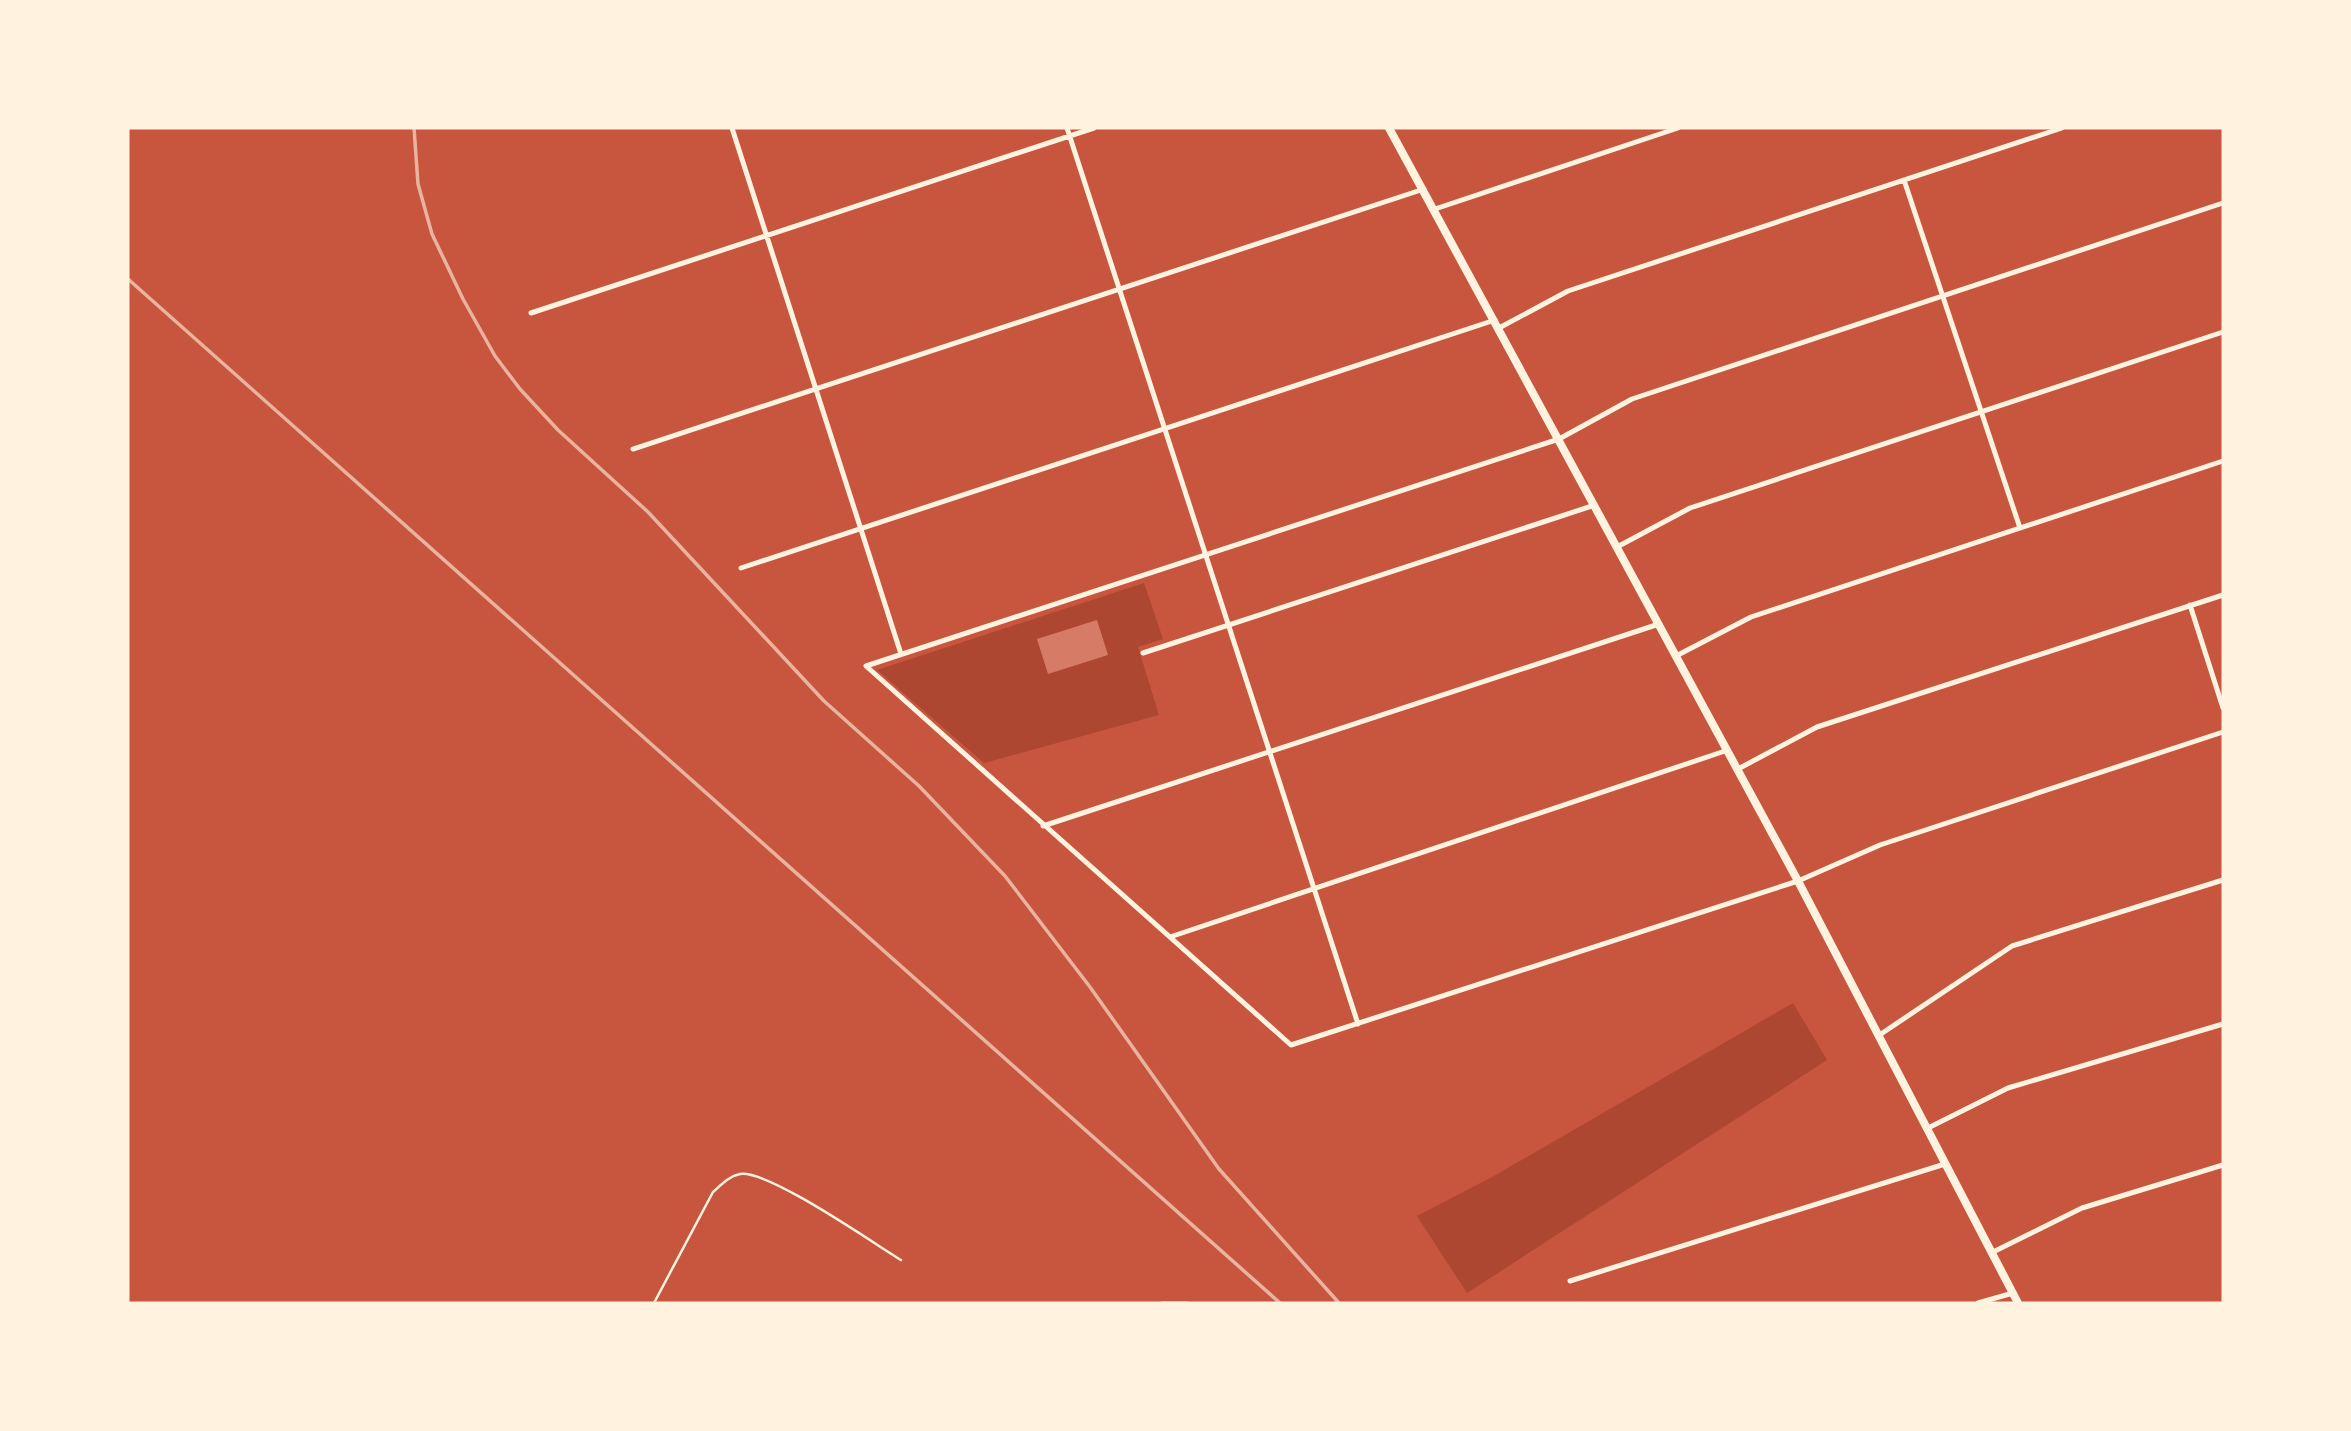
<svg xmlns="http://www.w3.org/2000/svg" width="2351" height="1431" viewBox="0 0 2351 1431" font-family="Mulish,sans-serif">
<rect width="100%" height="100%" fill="#c8553d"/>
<path fill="#ae4732" d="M 1144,583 L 1163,639 L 1138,647 L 1159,715 L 984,763 L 877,670 Z
M 1793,1003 L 1827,1060 L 1467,1293 L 1417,1216 L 1494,1176 Z"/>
<path fill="#d67c66" d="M 1097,620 L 1108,655 L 1048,674 L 1037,639 Z"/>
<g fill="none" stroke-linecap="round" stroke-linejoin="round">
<path stroke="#fff3e0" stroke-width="2.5" d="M 654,1303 L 713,1192 C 721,1185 729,1176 740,1174 C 767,1169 873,1243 901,1260"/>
<path stroke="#fff3e0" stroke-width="5" d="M 732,128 L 901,654
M 1067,128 L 1358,1024
M 1904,180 L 2020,528
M 2223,203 L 1632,399 L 1559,439 L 866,666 L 1291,1045 L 1798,881 L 1880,845 L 2223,732
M 1435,209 L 1678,128
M 531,313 L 1094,128
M 1499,328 L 1568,291 L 2062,128
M 633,449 L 1424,189
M 1617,547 L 1690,508 L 2223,332
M 741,568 L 1495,320
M 2190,605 L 2223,708
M 1143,653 L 1595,505
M 1676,656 L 1751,617 L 2223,461
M 1738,769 L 1817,727 L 2223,595
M 1043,826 L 1659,624
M 1170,937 L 1728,750
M 1878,1036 L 2012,946 L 2223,880
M 1926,1129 L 2008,1088 L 2223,1024
M 1991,1253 L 2082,1208 L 2223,1165
M 1570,1281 L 1945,1164
M 1978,1303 L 2013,1293"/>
<path stroke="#fff3e0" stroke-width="8" d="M 1389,128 L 1798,881 L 2018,1303"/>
<path stroke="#e9b49f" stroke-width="3.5" d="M 414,128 L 418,184 L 432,234 L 463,299 L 495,356 L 520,389 L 558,430 L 648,512 L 824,701 L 919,786 L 1005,876 L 1090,987 L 1219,1169 L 1339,1303
M 128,279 L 1280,1303
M 1162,1303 L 1187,1303"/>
</g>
<rect width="2351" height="1431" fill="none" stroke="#fff3e0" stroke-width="259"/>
</svg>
